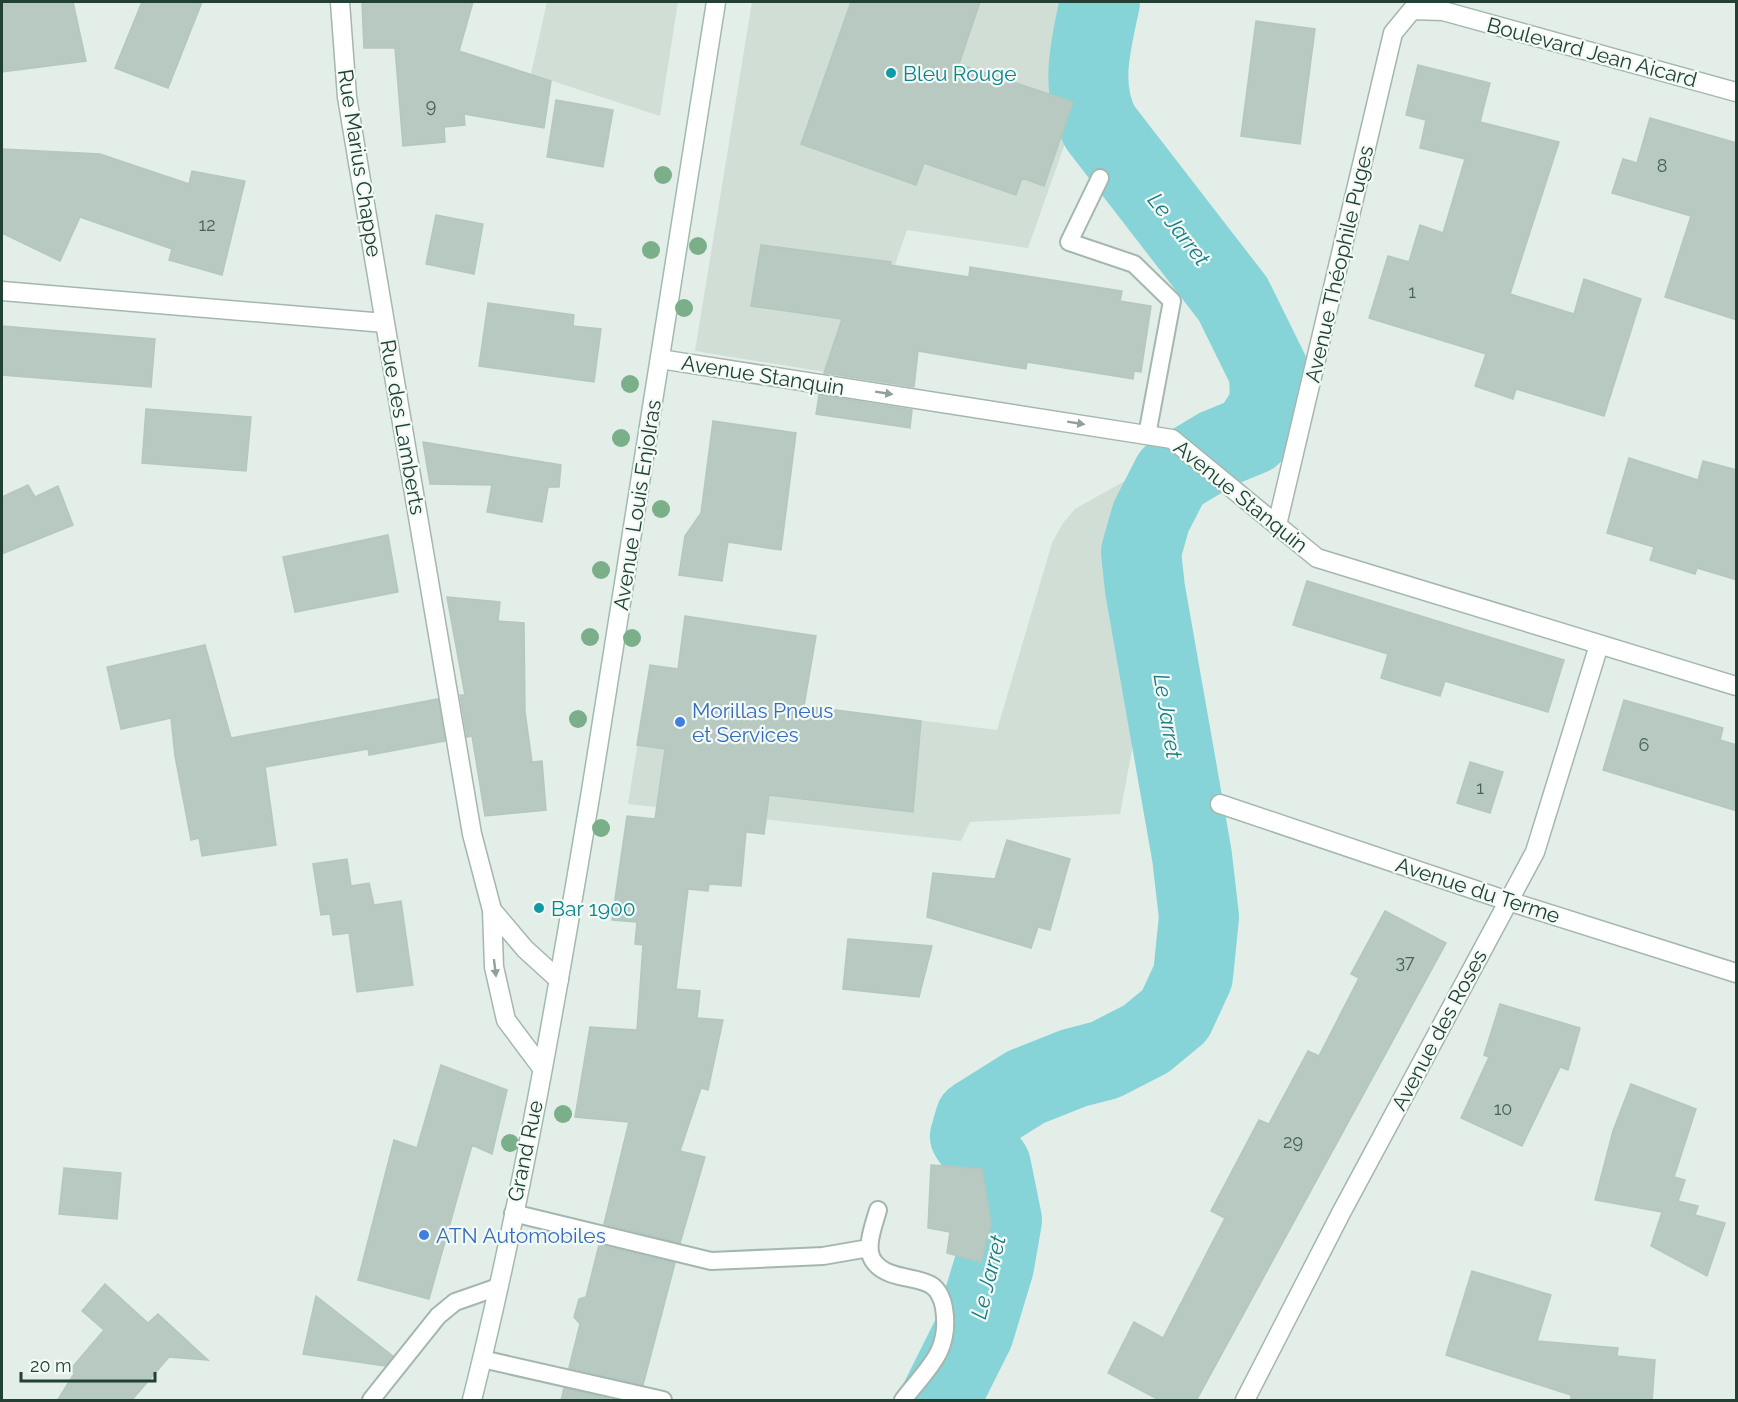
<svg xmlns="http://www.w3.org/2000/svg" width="1738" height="1402" viewBox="0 0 1738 1402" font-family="Raleway,sans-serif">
<rect width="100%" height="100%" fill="#e2eee7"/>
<path fill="#d0ded6" d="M 547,2 L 678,2 L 660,116 L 531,74 Z
M 752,2 L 1082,2 L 1075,115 L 1028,248 L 907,230 L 856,377 L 695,351 Z
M 1162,460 L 1132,539 L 1128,585 L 1148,664 L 1120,814 L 970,822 L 961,841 L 628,804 L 647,686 L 997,730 L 1052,543 L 1063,523 L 1075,509 Z"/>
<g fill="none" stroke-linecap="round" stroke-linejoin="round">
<path stroke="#86d4d8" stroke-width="80" d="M 940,1400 L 974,1332 L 994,1266 L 1002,1220 L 991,1166 L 970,1136 L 975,1119 L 1026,1087 L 1074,1068 L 1105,1060 L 1146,1039 L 1175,1015 L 1193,976 L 1199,917 L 1192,856 L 1145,589 L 1141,552 L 1151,517 L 1172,476 L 1217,449 L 1251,435 L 1270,405 L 1269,372 L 1233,299 L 1100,127 C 1079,87 1091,44 1100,2"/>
</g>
<path fill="#b7c9c0" stroke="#b4c8be" stroke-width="1.5" d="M 2,2 L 73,2 L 86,61 L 2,72 Z
M 142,2 L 202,2 L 168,88 L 115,68 Z
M 362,2 L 473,2 L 459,51 L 551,81 L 544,128 L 464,114 L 465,125 L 444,127 L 445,142 L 403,146 L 395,48 L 364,48 Z
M 851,2 L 980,2 L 959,64 L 1073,102 L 1044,186 L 1022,178 L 1016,195 L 924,163 L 916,185 L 801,144 Z
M 1256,21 L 1315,29 L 1300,144 L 1241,136 Z
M 1418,65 L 1490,83 L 1480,122 L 1559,142 L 1510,294 L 1574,314 L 1584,279 L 1641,299 L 1604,416 L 1516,389 L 1513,399 L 1475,386 L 1486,354 L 1369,318 L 1388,256 L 1409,262 L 1420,225 L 1443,233 L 1465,159 L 1420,148 L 1426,120 L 1406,115 Z
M 556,100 L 613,110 L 603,167 L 547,157 Z
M 1650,118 L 1737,143 L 1737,320 L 1665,297 L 1691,216 L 1612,193 L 1623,159 L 1637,163 Z
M 2,149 L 100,154 L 189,184 L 192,171 L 245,181 L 222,275 L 169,260 L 172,249 L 80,217 L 60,261 L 2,233 Z
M 436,215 L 483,224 L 474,274 L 426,264 Z
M 761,245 L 891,262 L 890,265 L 969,277 L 970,267 L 1122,291 L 1120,301 L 1151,306 L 1141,372 L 1134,371 L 1133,379 L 1027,362 L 1026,369 L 918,351 L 914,387 L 824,373 L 842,319 L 751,306 Z
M 488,303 L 574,315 L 573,326 L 601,329 L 594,382 L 479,366 Z
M 2,326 L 155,339 L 151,387 L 2,375 Z
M 819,395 L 912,410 L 910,428 L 816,414 Z
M 146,409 L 251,417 L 246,471 L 142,463 Z
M 713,421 L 796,433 L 781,550 L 728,542 L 722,581 L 679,575 L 685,536 L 701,513 Z
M 423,442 L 561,465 L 559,487 L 548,487 L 542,522 L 487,512 L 492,485 L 430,484 Z
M 1629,458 L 1698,480 L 1703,461 L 1737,470 L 1737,580 L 1697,568 L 1695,574 L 1650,560 L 1654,547 L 1607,533 Z
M 28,485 L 35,497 L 58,486 L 73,525 L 2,554 L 2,497 Z
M 388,535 L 398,592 L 295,612 L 283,557 Z
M 1307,581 L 1564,660 L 1548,712 L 1445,681 L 1440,696 L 1381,678 L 1388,654 L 1293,625 Z
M 447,597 L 500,602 L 498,621 L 524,623 L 525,712 L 532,762 L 542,761 L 546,810 L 485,816 L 472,736 L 467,737 L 460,695 L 465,695 Z
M 685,616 L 816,636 L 804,706 L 921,721 L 913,812 L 769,795 L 764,834 L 746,832 L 741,886 L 709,884 L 708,891 L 688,889 L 676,989 L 700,991 L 697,1018 L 723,1020 L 708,1090 L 701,1088 L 680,1151 L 705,1157 L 680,1243 L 604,1224 L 629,1122 L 575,1117 L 590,1027 L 637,1030 L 643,945 L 635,944 L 637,922 L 612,920 L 627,816 L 655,819 L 665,749 L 637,745 L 650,665 L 678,669 Z
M 205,645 L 231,738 L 438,699 L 445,741 L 369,755 L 368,749 L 265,767 L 276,845 L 202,856 L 199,838 L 191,840 L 175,756 L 171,718 L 121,729 L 107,667 Z
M 1624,700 L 1723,728 L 1720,740 L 1737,745 L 1737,811 L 1603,770 Z
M 1470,762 L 1503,772 L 1490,813 L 1457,803 Z
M 1007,840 L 1070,859 L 1050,930 L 1038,927 L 1031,948 L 927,917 L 933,873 L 995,879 Z
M 347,859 L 351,886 L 369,883 L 374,905 L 401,901 L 413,985 L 357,992 L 349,933 L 333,935 L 330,914 L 321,915 L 313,864 Z
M 1385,911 L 1446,943 L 1196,1401 L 1161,1401 L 1108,1373 L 1134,1322 L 1163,1338 L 1225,1218 L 1211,1211 L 1259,1120 L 1269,1124 L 1308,1051 L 1319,1056 L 1359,978 L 1351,974 Z
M 848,939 L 932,946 L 919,997 L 843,989 Z
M 1500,1004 L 1580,1028 L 1568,1070 L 1560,1067 L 1522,1146 L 1461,1118 L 1489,1057 L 1484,1055 Z
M 441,1065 L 507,1090 L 492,1154 L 472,1145 L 429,1299 L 358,1280 L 394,1140 L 417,1148 Z
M 1631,1084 L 1696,1109 L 1674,1177 L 1685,1180 L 1678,1201 L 1698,1206 L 1695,1215 L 1725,1223 L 1707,1276 L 1651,1246 L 1662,1212 L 1595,1200 L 1613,1131 Z
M 931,1165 L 982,1169 L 991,1224 L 981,1262 L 947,1253 L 950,1232 L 928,1228 Z
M 64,1168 L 121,1173 L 117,1219 L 59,1214 Z
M 599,1245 L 675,1263 L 643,1385 L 569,1368 L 580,1324 L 574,1317 L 579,1299 L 586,1297 Z
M 1472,1271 L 1551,1295 L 1537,1341 L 1618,1348 L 1617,1356 L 1655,1360 L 1652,1401 L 1571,1401 L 1571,1395 L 1446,1355 Z
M 105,1284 L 148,1323 L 158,1314 L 208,1360 L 169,1357 L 131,1401 L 57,1401 L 74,1374 L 70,1370 L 104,1330 L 82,1311 Z
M 316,1296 L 393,1356 L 385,1366 L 303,1354 Z
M 564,1388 L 618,1401 L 561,1401 Z"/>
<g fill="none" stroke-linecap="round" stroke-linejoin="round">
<defs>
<path id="lane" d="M 1100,178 L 1069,242 L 1134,264 L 1172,301 L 1147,435
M 878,1210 C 874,1225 863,1250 875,1263 C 888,1279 915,1276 931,1285 C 938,1289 943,1300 944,1308 C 951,1352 928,1367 903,1400
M 513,1213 L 711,1261 L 823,1256 L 869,1248
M 482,1359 L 663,1400
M 371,1400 L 438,1316 L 455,1302 L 498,1287"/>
<path id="street" d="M 340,2 L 347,97 L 385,323
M 2,291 L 385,323 L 472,834 L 492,910 L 494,967 L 506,1020 L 542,1068
M 660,359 L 1172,439 L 1317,558 L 1736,686
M 1277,525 L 1393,33 L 1412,10 L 1443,11 L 1736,92
M 1220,804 L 1508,901 L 1736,973
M 492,910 L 525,949 L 559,980
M 1245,1400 L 1341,1213 L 1535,852 L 1599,645"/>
<path id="secondary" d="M 472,1400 C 522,1200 557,995 591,791 C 634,528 674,265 716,2"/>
</defs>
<use href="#lane" stroke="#a4b7ae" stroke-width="20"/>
<use href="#street" stroke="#a4b7ae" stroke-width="21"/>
<use href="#secondary" stroke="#a0bbae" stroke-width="21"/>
<use href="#lane" stroke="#fff" stroke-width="16"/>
<use href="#street" stroke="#fff" stroke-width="18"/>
<use href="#secondary" stroke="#fff" stroke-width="18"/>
</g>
<g fill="#7baf8a">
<circle cx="663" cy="175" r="9"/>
<circle cx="698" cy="246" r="9"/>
<circle cx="651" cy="250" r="9"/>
<circle cx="684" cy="308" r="9"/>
<circle cx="630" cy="384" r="9"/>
<circle cx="621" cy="438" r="9"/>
<circle cx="661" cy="509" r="9"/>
<circle cx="601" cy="570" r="9"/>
<circle cx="590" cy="637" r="9"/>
<circle cx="632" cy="638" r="9"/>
<circle cx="578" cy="719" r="9"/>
<circle cx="601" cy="828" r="9"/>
<circle cx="563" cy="1114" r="9"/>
<circle cx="510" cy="1143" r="9"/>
</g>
<defs><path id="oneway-solid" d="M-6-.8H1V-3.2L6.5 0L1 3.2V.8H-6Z" transform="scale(1.5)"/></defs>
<g fill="#90a09a">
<use href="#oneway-solid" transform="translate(884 393) rotate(9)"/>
<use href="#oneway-solid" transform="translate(1076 423) rotate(9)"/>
<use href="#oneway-solid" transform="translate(495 968) rotate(83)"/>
</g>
<g fill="#0f9aa8" stroke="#f3faf6" stroke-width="2">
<circle cx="891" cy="73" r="6"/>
<circle cx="539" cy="908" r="6"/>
</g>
<g fill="#3f7fe0" stroke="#f3faf6" stroke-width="2">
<circle cx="680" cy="722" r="6"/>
<circle cx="424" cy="1235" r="6"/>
</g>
<g text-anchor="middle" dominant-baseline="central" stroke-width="4.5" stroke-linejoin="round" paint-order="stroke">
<g font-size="18" fill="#466357">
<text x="431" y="105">9</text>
<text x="1662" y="165">8</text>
<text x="207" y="224">12</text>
<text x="1412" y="291">1</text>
<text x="1644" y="744">6</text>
<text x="1480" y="787">1</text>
<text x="1405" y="961">37</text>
<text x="1503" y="1108">10</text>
<text x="1293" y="1141">29</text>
</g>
<g font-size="21" fill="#204134" stroke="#f3faf6">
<text transform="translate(1592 52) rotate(15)">Boulevard Jean Aicard</text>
<text transform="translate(360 163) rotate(81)">Rue Marius Chappe</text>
<text transform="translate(1339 264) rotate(-77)">Avenue Théophile Puges</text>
<text transform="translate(763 375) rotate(9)">Avenue Stanquin</text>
<text transform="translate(403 427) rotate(80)">Rue des Lamberts</text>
<text transform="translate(1241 496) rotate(39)">Avenue Stanquin</text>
<text transform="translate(637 505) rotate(-81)">Avenue Louis Enjolras</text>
<text transform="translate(1478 890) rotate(18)">Avenue du Terme</text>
<text transform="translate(1439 1030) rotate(-62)">Avenue des Roses</text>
<text transform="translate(525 1151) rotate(-78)">Grand Rue</text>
</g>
<g font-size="21" fill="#0d838f" stroke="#f3faf6" text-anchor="start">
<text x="903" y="73">Bleu Rouge</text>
<text x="551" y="908">Bar 1900</text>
</g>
<g font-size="21" fill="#366cbe" stroke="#f3faf6" text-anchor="start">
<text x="692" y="710">Morillas Pneus<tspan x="692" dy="24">et Services</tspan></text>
<text x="436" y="1235">ATN Automobiles</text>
</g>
<g font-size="22" font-style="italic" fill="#157d83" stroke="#f3faf6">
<text transform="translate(1179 229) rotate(52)">Le Jarret</text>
<text transform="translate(1168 716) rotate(81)">Le Jarret</text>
<text transform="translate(988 1277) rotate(-76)">Le Jarret</text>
</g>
</g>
<rect width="1738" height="1402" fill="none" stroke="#204134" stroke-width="6"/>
<path d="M21 1372v9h134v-9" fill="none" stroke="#204134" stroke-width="3"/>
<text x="30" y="1372" font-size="18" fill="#204134" stroke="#f3faf6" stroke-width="4.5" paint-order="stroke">20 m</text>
</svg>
